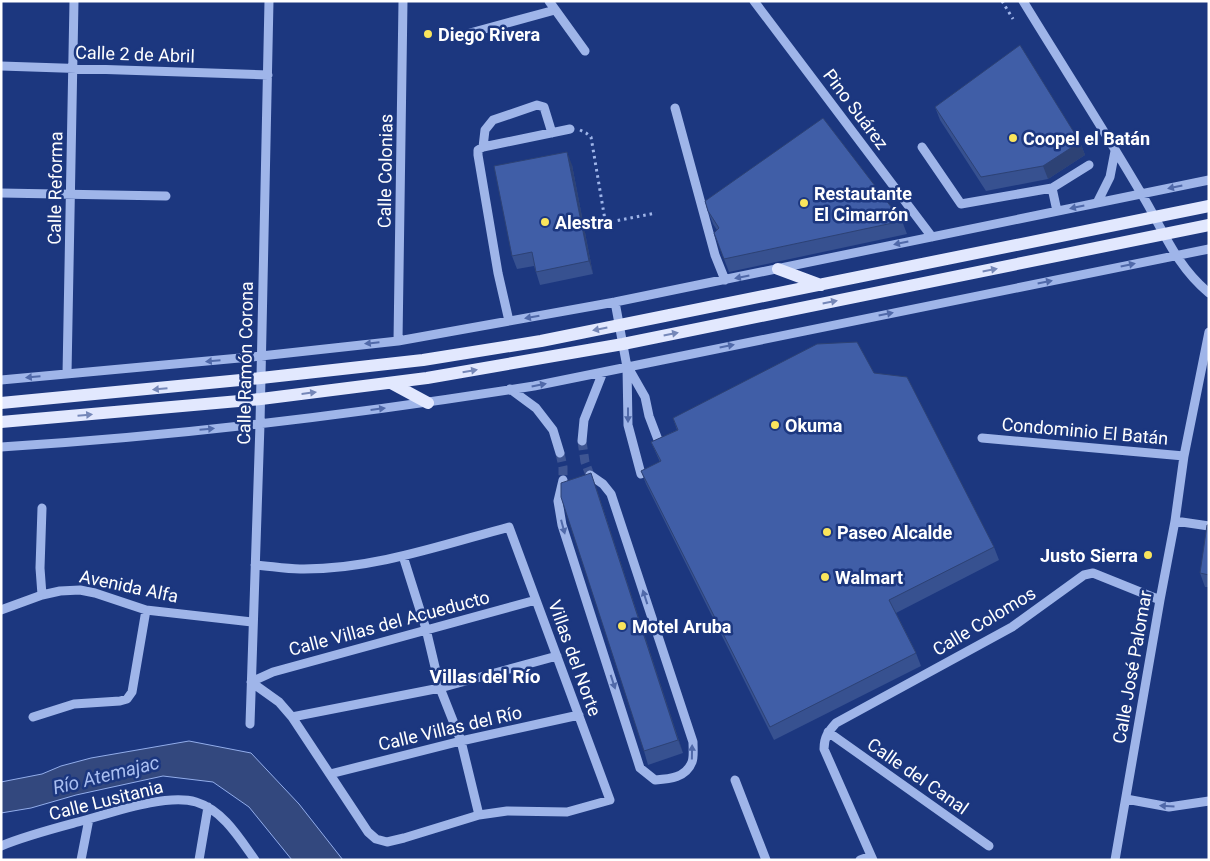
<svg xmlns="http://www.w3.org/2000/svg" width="1210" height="861" viewBox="0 0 1210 861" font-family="Roboto,sans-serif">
<rect width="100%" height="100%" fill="#1c377f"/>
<path fill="#33487e" stroke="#92adeb" d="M 189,741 L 251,753 L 299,804 L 343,860 L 292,860 L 249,807 L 213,782 L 163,776 L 76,795 L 31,808 L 1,813 L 1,782 L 42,774 L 61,766 L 91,758 Z"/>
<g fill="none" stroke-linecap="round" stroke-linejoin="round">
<path stroke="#3e5592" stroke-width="9" stroke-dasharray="9 4.5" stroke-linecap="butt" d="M 582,441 L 585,462 L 590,475
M 560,453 L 563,467 L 563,480"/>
<path stroke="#9fb5e9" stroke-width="3" stroke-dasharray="2.5 4" stroke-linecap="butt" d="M 1002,1 L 1013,19
M 580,130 L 586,133 L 591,137 L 605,220 L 610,222 L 656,213"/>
<path stroke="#9fb5e9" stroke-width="9" d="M 549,1 L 585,51
M 754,1 L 932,237
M 1023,1 C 1062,65 1103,128 1141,193 C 1163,229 1175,265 1209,293
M 470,33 L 555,10
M 1,66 L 268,75
M 675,108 L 715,255 L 725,280
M 483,147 L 485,130 L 493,120 L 537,105 L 544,107 L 552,133
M 922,147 L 961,204 L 1052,188 L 1089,165
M 1052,188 L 1057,211
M 1,193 L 166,196
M 1097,203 L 1110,177 L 1115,151
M 615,302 L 627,367 L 628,425 L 641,474
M 509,321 L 498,273 L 478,155 L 478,150 L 483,147 L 570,129
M 398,341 L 403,1
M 629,369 L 645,397 L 649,416 L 660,445
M 67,374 L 74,1
M 1,380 L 261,356 L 398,341 L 615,302 L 1209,180
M 510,389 L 536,408 L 553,430 L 560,453
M 982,438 L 1184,456
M 582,441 L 584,420 L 603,372
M 1,447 C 180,436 358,414 534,386 L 1209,249
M 563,480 L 558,501 L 562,525 L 640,768 L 655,780 C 669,779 686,778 692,762 C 694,757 693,748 693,742 L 611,494 L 603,484 L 590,475
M 42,508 L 40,568 L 42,595
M 1175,521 L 1209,526
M 403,556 L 426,629 L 440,688 L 461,741 L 479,815
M 255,565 C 270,566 285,569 300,569 C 371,570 442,545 509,527 L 610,800 L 567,812 L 507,811 L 479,815 L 404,838 L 387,842 L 376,839 L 368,832 L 292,717 L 279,702 L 251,682 L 273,672 L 536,600
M 1,610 L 42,595 L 60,591 L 80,590 L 95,593 L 146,610 L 252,622
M 33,717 L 74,704 L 120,701 L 127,699 L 132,692 L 146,610
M 292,717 L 440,688 L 557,656
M 250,724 L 260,424 L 269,1
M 828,732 L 989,846
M 330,774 L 461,741 L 579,715
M 735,780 L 766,860
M 1126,799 L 1169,807 L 1209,801
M 1,846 C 25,836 52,829 78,822 C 109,814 165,793 196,802 C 223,810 240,839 255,860
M 81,860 L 89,819
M 199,860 L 208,807
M 860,860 L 871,856
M 873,860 L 824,749 C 824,737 828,732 836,723 L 1012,627 L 1084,575 L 1093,573 L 1160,600
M 1115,860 L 1160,600 L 1175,521 L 1184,456 L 1209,332"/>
<path stroke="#e2e8fe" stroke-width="12" d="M 778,269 L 821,285
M 391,383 L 428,403
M 1,403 L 261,378 L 423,360 L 541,341 L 1209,206
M 1,422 L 261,399 L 427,378 L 623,344 L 1209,225"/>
</g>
<path fill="#375190" d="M 935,107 L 1080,142 L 1085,155 L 1048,179 L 986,191 L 940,120 Z
M 572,165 L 593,274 L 540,285 L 536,272 L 534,266 L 517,269 L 512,256 Z
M 708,211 L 902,221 L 907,234 L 729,272 L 714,233 L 717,230 L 713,224 Z
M 874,373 L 994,547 L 999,560 L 896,613 L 916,653 L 921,666 L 774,740 L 646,484 L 641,471 L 660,462 L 651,442 L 677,430 L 673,418 Z
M 596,487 L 683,753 L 648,765 L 644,751 Z
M 1209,525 L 1209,587 L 1205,587 L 1200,573 Z"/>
<path fill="#2d4275" d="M 1080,142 L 1085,155 L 1048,179 L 1043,166 Z
M 567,152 L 572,165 L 593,274 L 589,261 Z
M 591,473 L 596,487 L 683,753 L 678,740 Z"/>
<path fill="#405ea7" stroke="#2d4275" d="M 1020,45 L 1080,142 L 1043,166 L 981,177 L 935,107 Z
M 823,118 L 902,221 L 724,259 L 714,233 L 719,228 L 708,211 L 705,201 Z
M 567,152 L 589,261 L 536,272 L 532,252 L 512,256 L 494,166 Z
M 857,342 L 874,373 L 907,377 L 994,547 L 889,600 L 916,653 L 770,727 L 641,471 L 661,461 L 651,442 L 678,430 L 673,418 L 817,344 Z
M 591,473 L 678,740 L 644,751 L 561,497 L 561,483 Z
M 1207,525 L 1209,525 L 1209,575 L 1200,573 Z"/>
<defs><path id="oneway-solid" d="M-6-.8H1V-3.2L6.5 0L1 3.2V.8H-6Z" transform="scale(1.25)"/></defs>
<g fill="#5069a9">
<use href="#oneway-solid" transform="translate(1175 187) rotate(168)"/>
<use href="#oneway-solid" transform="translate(1077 207) rotate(168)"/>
<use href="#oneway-solid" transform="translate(901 243) rotate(168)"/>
<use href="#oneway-solid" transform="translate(1128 265) rotate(-12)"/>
<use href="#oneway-solid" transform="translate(742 277) rotate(169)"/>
<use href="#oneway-solid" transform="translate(1045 282) rotate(-11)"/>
<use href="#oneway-solid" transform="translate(886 314) rotate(-11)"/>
<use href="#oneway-solid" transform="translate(532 317) rotate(170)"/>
<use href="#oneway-solid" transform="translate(372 343) rotate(174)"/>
<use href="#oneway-solid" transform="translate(727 346) rotate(-11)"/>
<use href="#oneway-solid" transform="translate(213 361) rotate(175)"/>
<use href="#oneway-solid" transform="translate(33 377) rotate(175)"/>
<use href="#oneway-solid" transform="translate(539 385) rotate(-11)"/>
<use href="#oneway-solid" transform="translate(378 409) rotate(-7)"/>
<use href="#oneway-solid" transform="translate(628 415) rotate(90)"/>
<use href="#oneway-solid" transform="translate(207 429) rotate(-5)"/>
<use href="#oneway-solid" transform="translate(563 527) rotate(75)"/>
<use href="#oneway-solid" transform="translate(645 597) rotate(-108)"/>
<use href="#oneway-solid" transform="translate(613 682) rotate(72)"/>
<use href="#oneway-solid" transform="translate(692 752) rotate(-89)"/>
<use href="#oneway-solid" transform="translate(1167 806) rotate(-177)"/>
</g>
<g fill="#7587b8">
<use href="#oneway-solid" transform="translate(990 270) rotate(-11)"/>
<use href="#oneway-solid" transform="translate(830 302) rotate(-11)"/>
<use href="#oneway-solid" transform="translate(600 329) rotate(169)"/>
<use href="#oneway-solid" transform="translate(671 334) rotate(-11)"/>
<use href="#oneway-solid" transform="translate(470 371) rotate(-10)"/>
<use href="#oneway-solid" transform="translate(160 389) rotate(175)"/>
<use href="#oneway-solid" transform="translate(309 393) rotate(-7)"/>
<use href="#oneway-solid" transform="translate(85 415) rotate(-5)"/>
</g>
<g fill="#fae55c" stroke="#1c377f" stroke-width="2">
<circle cx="428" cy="34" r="5"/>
<circle cx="1013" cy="138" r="5"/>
<circle cx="804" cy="203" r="5"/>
<circle cx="545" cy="222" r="5"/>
<circle cx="775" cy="425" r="5"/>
<circle cx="827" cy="532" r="5"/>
<circle cx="1148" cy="555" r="5"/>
<circle cx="825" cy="577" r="5"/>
<circle cx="622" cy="626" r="5"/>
</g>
<g text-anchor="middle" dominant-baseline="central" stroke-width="5" stroke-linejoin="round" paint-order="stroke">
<g font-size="18" font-weight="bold" fill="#fff" stroke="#1c377f" text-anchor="start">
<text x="438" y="34">Diego Rivera</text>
<text x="1023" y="138">Coopel el Batán</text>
<text x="814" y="193">Restautante<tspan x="814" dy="21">El Cimarrón</tspan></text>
<text x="555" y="222">Alestra</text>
<text x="785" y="425">Okuma</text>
<text x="837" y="532">Paseo Alcalde</text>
<text x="1138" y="555" text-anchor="end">Justo Sierra</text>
<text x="835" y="577">Walmart</text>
<text x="632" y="626">Motel Aruba</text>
</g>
<g font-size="18" fill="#fff" stroke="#1c377f">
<text transform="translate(135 54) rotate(2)">Calle 2 de Abril</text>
<text transform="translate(856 109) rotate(53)">Pino Suárez</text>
<text transform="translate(385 171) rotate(-89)">Calle Colonias</text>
<text transform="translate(55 188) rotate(-89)">Calle Reforma</text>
<text transform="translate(245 363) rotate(-89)">Calle Ramón Corona</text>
<text transform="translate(1085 431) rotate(5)">Condominio El Batán</text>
<text transform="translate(129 586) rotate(12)">Avenida Alfa</text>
<text transform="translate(984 621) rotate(-31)">Calle Colomos</text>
<text transform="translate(389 623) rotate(-15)">Calle Villas del Acueducto</text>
<text transform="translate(575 658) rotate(70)">Villas del Norte</text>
<text transform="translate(1132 667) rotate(-80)">Calle José Palomar</text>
<text transform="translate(450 728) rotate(-13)">Calle Villas del Río</text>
<text transform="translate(918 776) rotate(35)">Calle del Canal</text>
<text transform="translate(106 800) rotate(-14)">Calle Lusitania</text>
</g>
<g font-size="19" font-weight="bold" fill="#fff" stroke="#1c377f">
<text x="485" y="676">Villas del Río</text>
</g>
<g font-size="19" font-style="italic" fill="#aabff1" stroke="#1c377f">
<text transform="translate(106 775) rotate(-14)">Río Atemajac</text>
</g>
</g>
<rect width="1210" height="861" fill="none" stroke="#ffffff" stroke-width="5"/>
</svg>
